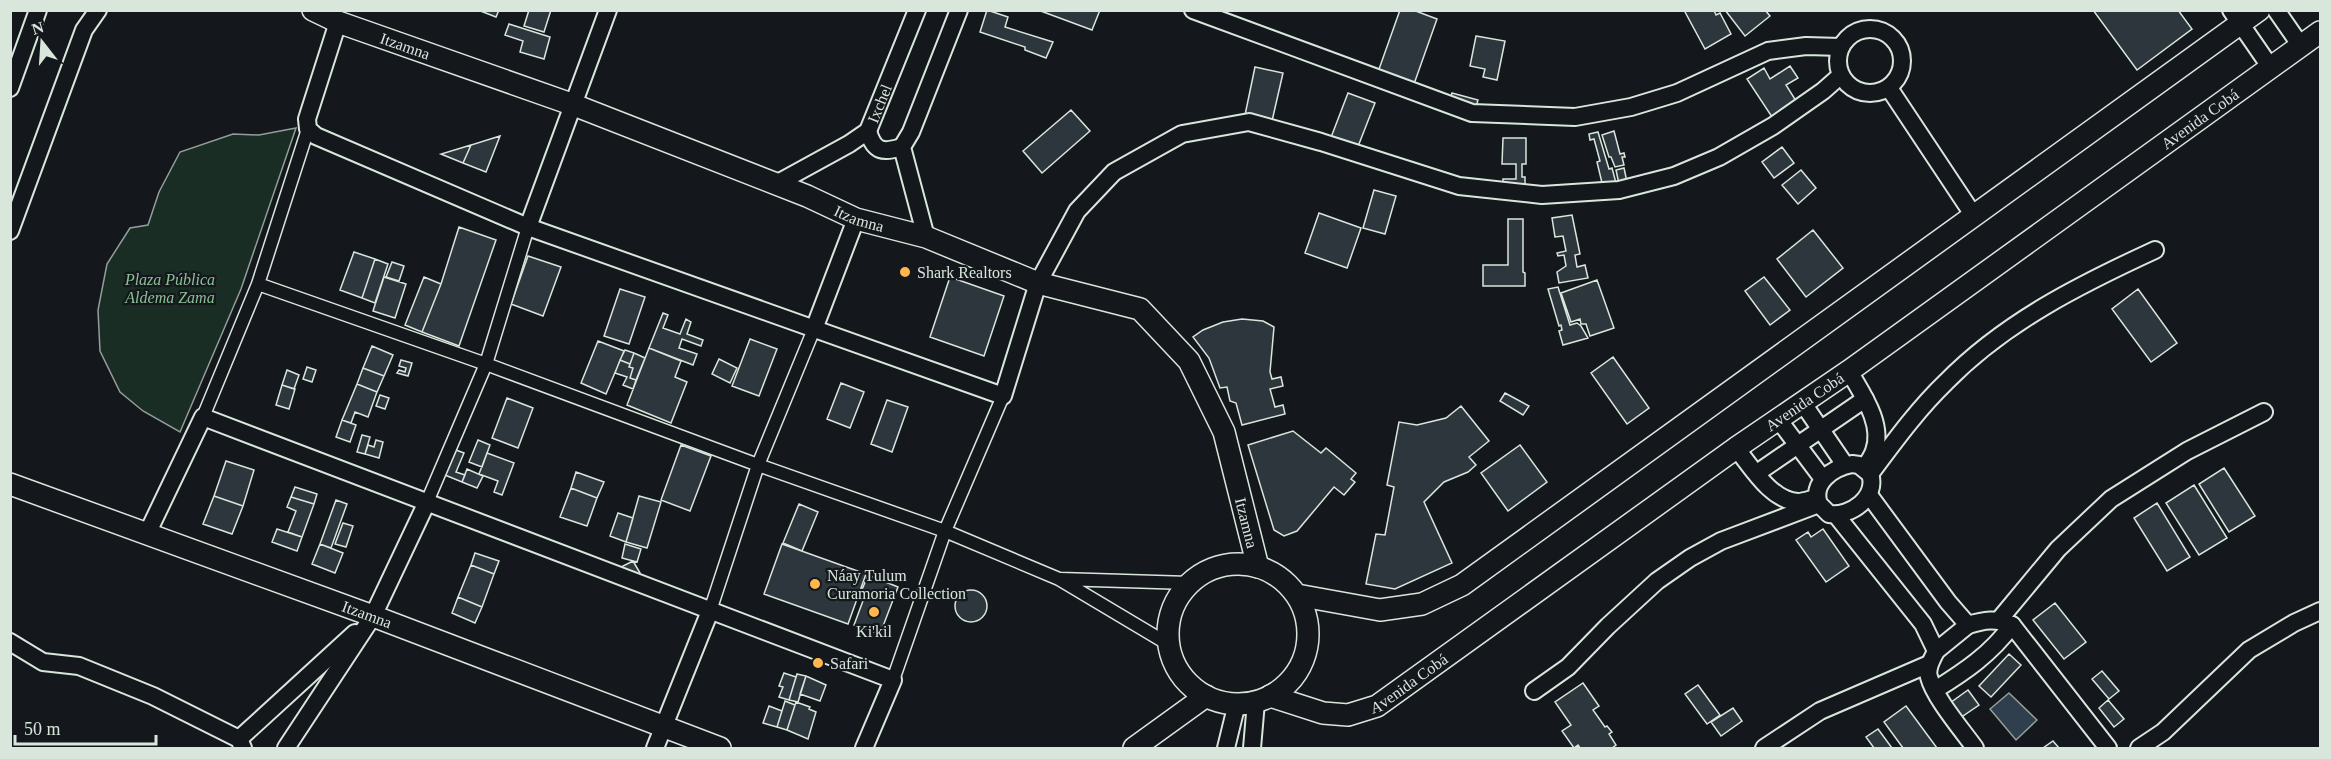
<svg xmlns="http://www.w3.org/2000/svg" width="2331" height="759" viewBox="0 0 2331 759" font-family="Georgia,serif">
<rect width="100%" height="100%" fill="#14181c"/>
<path fill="#1a2d24" stroke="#939e99" stroke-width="1.5" d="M 296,128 L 241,289 L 180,432 L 143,411 L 120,392 L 100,351 L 98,310 L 107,264 L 130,228 L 148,225 L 159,192 L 180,152 L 233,134 L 259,135 Z"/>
<path fill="#2f3f4d" stroke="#939e99" stroke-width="1.5" d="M 2009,693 L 2037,720 L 2016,740 L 1990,709 Z"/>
<path fill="#2c363c" stroke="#d8e6dc" stroke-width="1.5" d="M 478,10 L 499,10 L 496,17 Z
M 529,10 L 551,10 L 544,32 L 524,26 Z
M 987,10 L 1008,17 L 1005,27 L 1053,42 L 1046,58 L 1025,50 L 1025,47 L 980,32 Z
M 1038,10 L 1100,10 L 1092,30 Z
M 1400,10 L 1413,10 L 1437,19 L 1414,84 L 1378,72 Z
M 1684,10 L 1714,10 L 1716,15 L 1720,13 L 1731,34 L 1705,49 Z
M 1725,10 L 1765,10 L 1770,16 L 1745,36 Z
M 2093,10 L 2178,10 L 2192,29 L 2137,70 Z
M 509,24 L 550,37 L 544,59 L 520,52 L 523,41 L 505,35 Z
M 1476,36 L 1505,41 L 1497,80 L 1483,77 L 1485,69 L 1470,66 Z
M 1790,66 L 1798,78 L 1786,85 L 1798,104 L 1774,120 L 1747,79 L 1764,68 L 1770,79 Z
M 1255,67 L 1283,73 L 1272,121 L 1245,115 Z
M 1348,93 L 1375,103 L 1357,149 L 1330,140 Z
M 1452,93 L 1478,100 L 1475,110 L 1449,103 Z
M 1071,110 L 1090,131 L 1042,173 L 1023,151 Z
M 1614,131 L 1620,154 L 1624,153 L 1625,157 L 1622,157 L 1624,165 L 1615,167 L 1611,157 L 1609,157 L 1602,135 Z
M 1598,132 L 1609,169 L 1612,168 L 1616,183 L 1603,187 L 1597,162 L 1600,161 L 1594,139 L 1590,140 L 1589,134 Z
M 500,136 L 486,172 L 463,163 L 471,145 Z
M 1503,138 L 1526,138 L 1526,164 L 1522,164 L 1522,177 L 1525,177 L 1525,186 L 1503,186 L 1503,179 L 1516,179 L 1516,164 L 1502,164 Z
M 471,145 L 463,163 L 441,154 Z
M 1782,147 L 1794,163 L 1774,178 L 1762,162 Z
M 1624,168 L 1627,182 L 1619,184 L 1616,170 Z
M 1801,170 L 1816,188 L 1798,204 L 1782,185 Z
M 1374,190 L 1396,196 L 1385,234 L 1363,228 Z
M 1319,213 L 1361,228 L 1347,268 L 1305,253 Z
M 1572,215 L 1580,254 L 1575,255 L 1577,267 L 1585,265 L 1588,278 L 1559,283 L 1557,272 L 1566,266 L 1564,255 L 1558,256 L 1557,253 L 1566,251 L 1563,236 L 1555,237 L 1552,218 Z
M 1508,219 L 1523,219 L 1523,272 L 1525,273 L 1525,286 L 1483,286 L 1483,265 L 1508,265 Z
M 459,227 L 496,240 L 459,346 L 422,332 L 441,284 Z
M 1813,230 L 1843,268 L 1806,297 L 1777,259 Z
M 354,252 L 375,259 L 362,298 L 340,290 Z
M 528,256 L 561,267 L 543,316 L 511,304 Z
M 375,259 L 388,264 L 375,303 L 362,298 Z
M 392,262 L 404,266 L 399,281 L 386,277 Z
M 384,277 L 406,284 L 395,318 L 373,311 Z
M 424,277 L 441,284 L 422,332 L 405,325 Z
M 950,277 L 1004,296 L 984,356 L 930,337 Z
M 1764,277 L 1790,310 L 1770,325 L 1745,291 Z
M 1597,280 L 1614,328 L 1590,336 L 1586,324 L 1581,324 L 1580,319 L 1571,322 L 1561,293 Z
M 1558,287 L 1570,325 L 1577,323 L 1581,326 L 1588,338 L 1563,345 L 1559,331 L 1562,330 L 1561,325 L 1559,326 L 1548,289 Z
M 620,289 L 645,297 L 629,344 L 604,336 Z
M 2138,289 L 2177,343 L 2151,362 L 2112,309 Z
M 663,313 L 668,315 L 663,328 L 680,334 L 686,319 L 691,322 L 687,334 L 703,340 L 701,346 L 682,339 L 679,348 L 697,354 L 693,365 L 649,348 Z
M 1242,319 L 1263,321 L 1274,327 L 1270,372 L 1272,379 L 1281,377 L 1283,386 L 1270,389 L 1275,407 L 1283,405 L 1285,414 L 1242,425 L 1236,403 L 1230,401 L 1227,387 L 1220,388 L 1209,358 L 1193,337 L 1203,330 L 1223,322 Z
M 750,339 L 777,349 L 759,396 L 732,386 Z
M 598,341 L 624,351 L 606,394 L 581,383 Z
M 372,346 L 393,355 L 384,376 L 363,368 Z
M 649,348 L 681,361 L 675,377 L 687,382 L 671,423 L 627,405 Z
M 625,350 L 634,353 L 630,364 L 620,360 Z
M 634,353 L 645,358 L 636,380 L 630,378 L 633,368 L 629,367 Z
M 1613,357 L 1649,408 L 1627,424 L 1591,373 Z
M 719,359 L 737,368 L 730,383 L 712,374 Z
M 401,360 L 412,363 L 408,376 L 397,373 L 399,370 L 405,372 L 406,368 L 399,366 Z
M 620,360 L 630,364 L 629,367 L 633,368 L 630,378 L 636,380 L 633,389 L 623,385 L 627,377 L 615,373 Z
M 307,367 L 316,370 L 312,382 L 303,379 Z
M 363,368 L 384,376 L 377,392 L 357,384 Z
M 287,370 L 299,375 L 294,389 L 282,385 Z
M 841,383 L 864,392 L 850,428 L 827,419 Z
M 357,384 L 377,392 L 368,417 L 355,412 L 351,423 L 342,420 Z
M 282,385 L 295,389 L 289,409 L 276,405 Z
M 1505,393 L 1529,406 L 1523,415 L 1500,401 Z
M 380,395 L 389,398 L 385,409 L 376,406 Z
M 507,398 L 533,408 L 518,448 L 492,438 Z
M 887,400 L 908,407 L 892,452 L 871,444 Z
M 1461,406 L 1489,441 L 1469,457 L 1476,465 L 1468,472 L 1444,482 L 1424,502 L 1452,563 L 1395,589 L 1366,584 L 1376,534 L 1385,535 L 1394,487 L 1387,485 L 1399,422 L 1417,425 L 1446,418 Z
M 342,420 L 356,425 L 350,442 L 336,437 Z
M 1293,431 L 1321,453 L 1326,448 L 1356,473 L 1351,479 L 1355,482 L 1344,495 L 1334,487 L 1297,531 L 1284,536 L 1274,530 L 1248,445 Z
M 362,435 L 370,437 L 365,454 L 357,452 Z
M 376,440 L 383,442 L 379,458 L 365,454 L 368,445 L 374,447 Z
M 478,440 L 490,445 L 482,467 L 469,462 Z
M 681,445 L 711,456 L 690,511 L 661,500 Z
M 1520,445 L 1547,482 L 1508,511 L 1481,473 Z
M 456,450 L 464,453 L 456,472 L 465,475 L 462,482 L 445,475 Z
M 487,453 L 514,463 L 502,495 L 494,492 L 498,481 L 479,474 Z
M 226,461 L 254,470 L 243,506 L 214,496 Z
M 2224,468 L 2255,516 L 2229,532 L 2199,484 Z
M 467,469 L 483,476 L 477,488 L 462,482 Z
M 576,472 L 604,482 L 597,498 L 571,488 Z
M 2194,485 L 2227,538 L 2199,555 L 2166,503 Z
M 295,487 L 317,494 L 314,504 L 291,497 Z
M 571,488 L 597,498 L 587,526 L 560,517 Z
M 214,496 L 243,506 L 232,534 L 203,524 Z
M 639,496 L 661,502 L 647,548 L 626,542 Z
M 291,497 L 314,504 L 302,537 L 288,532 L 296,511 L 287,507 Z
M 336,500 L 347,504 L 331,548 L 320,544 Z
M 2157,503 L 2190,557 L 2167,571 L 2134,518 Z
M 799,504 L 818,512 L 802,551 L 783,543 Z
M 618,513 L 633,518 L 626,542 L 610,536 Z
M 343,523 L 353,526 L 346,547 L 335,544 Z
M 277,529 L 302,537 L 297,551 L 272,542 Z
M 1823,529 L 1849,566 L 1826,582 L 1796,540 L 1808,532 L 1811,537 Z
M 320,544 L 343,553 L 335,573 L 312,564 Z
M 625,544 L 641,549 L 637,562 L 622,558 Z
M 782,544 L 866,574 L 848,624 L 764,594 Z
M 475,553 L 499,561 L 494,574 L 471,565 Z
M 633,561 L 640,573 L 634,576 L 632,571 L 623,576 L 619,568 Z
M 471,565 L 494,574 L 482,607 L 458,597 Z
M 868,575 L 898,587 L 880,634 L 854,625 L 864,598 L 859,597 Z
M955 606a16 16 0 1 1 32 0a16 16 0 1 1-32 0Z
M 458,597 L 482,607 L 475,623 L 452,613 Z
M 2055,603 L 2086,642 L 2064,659 L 2033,620 Z
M 2009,654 L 2021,665 L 1991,697 L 1979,686 Z
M 2102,671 L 2119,691 L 2109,699 L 2092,679 Z
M 784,673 L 796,677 L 789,700 L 779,697 L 783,687 L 779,686 Z
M 797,674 L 806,676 L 798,702 L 789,700 Z
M 806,676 L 826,685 L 820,701 L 800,694 Z
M 1583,683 L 1599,706 L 1593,710 L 1605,727 L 1607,726 L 1612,732 L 1609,734 L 1616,745 L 1612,748 L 1580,748 L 1578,745 L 1574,748 L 1562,731 L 1571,725 L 1555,702 Z
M 1698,685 L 1720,715 L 1707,724 L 1685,694 Z
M 1968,690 L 1979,705 L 1960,718 L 1950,703 Z
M 2108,700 L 2124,719 L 2114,727 L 2099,708 Z
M 785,701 L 795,705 L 787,730 L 777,727 Z
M 796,702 L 810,707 L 809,709 L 816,712 L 808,739 L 787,730 Z
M 769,706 L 782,711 L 777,727 L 763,723 Z
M 1906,706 L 1937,748 L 1903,748 L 1884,722 Z
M 1733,708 L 1742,721 L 1721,736 L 1711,722 Z
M 1878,729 L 1892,748 L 1874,748 L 1866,737 Z
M 2053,741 L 2059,748 L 2043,748 Z"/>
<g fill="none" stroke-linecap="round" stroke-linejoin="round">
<defs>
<path id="pedestrian" d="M 258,284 L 486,364 L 758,465 L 945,531 L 1059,579 L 1168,644
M 203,417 L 258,284 L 308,129
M 427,502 L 486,364 L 528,227
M 1060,579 L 1189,583
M 710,611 L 758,465 L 814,329
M 893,680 L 945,531 L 1003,396"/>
<g id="minor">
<path d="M 1193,10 L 1472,113 L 1575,117 L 1631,107 L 1677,93 L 1768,51 L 1806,46 L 1841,47"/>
<path d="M 2231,10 L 2271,68"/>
<path d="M 2276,10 L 2301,46"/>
<path d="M 338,22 L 307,119 L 308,129 L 316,136 L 528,227 L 1003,396 L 1038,283 L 1077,211 L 1114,172 L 1182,134 L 1249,122 L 1321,142 L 1459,186 L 1542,195 L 1619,190 L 1674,176 L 1719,157 L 1773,126 L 1823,91 L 1840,76"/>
<circle cx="1870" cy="61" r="32"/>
<path d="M 10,88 L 38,10"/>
<path d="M 1889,88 L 1974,216"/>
<path d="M 868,131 C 874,152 883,153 902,147"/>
<path id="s1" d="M 776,184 L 849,144 L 868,131 L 917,10"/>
<path d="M 528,227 L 608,10"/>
<path d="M 10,231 L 84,30 L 98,10"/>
<path d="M 926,237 L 902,147 L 911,132 L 959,10"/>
<path d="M 814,329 L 856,219"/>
<path d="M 1849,371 C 1862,394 1884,424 1874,451 C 1872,457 1868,462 1865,468"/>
<path d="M 1802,402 L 1845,465"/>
<path d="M 1778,419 L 1823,479"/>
<path d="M 1736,448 C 1751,466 1771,501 1798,502 C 1804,502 1811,499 1816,498"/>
<path d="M 1852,464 L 1859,465 L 1870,474 C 1878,497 1851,517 1829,514 L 1819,504 C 1811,483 1832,468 1852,464 Z"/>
<path d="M 1757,473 L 1865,399"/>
<path d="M 1870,474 C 1894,442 1917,410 1946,382 C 2005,322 2079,285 2155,250"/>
<path d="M 1869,495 L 1948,602 L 1968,625 C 1984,620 1996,618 2012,625 L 2108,748"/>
<path d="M 1836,515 L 1923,624 L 1936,651 C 1932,660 1926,668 1929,677 C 1934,697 1962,730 1975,748"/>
<path d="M 147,534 L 203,417 L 893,680 L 864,748"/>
<path d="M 1999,620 L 2058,549 L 2111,499 L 2187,451 L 2264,412"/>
<path d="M 10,642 L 43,662 L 79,666 L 153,696 L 239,739 L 243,748"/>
<path d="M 1936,651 L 1968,625"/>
<path d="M 1935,690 C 1964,672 1991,654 2012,625"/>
<path d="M 1534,691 L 1568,667 L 1608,626 L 1657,581 L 1690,558 L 1721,541 L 1819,504"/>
<path d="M 239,739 L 355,633"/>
<path d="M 286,748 L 373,616 L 427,502"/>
<path d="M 655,748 L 710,611"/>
<path d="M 1226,748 L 1237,703"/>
<path d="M 1252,748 L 1256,702"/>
<path d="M 1764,748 L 1820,711 L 1929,664"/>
<path d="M 2139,748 L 2163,732 L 2249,650 L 2294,623 L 2320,611"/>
</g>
<g id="tertiary">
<path id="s2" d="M 313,10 L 338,22 L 574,105 L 807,196 L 856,219 L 926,237 L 1038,283 L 1140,309 L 1189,361 L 1224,432 L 1258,567"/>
<path id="s3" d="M 10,484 L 373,616 L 720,748"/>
<circle cx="1238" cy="634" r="70"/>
<path d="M 1297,595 L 1380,610 L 1422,604 L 1462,585 L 2259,10"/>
<path id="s4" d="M 1270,696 L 1323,713 L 1348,715 L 1377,706 L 1736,448 L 1849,371 L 2320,32"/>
<path d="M 1134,748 L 1206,696"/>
</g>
</defs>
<use href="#pedestrian" stroke="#d8e6dc" stroke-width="15"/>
<use href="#minor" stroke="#d8e6dc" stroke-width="20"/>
<use href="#tertiary" stroke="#d8e6dc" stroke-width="24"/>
<use href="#pedestrian" stroke="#14181c" stroke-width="12"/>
<use href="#minor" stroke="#14181c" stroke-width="16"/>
<use href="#tertiary" stroke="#14181c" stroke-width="21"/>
</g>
<g fill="#ffb74d" stroke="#14181c" stroke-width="2">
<circle cx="905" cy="272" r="6"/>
<circle cx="815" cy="584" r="6"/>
<circle cx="874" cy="612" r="6"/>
<circle cx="818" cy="663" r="6"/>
</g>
<g text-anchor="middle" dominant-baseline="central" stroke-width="4.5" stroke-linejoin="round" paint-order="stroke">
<g font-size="16" fill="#d8e6dc" stroke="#14181c">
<text stroke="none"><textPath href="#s2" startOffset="99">Itzamna</textPath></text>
<text stroke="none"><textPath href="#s1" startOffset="136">Ixchel</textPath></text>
<text stroke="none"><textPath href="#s4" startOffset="1122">Avenida Cobá</textPath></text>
<text stroke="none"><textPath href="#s2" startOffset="585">Itzamna</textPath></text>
<text stroke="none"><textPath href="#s4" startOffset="636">Avenida Cobá</textPath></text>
<text stroke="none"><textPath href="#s2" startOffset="1125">Itzamna</textPath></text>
<text stroke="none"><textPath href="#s3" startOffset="380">Itzamna</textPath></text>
<text stroke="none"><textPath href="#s4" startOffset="150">Avenida Cobá</textPath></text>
</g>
<g font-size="16" fill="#d8e6dc" stroke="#14181c" text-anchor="start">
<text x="917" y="272">Shark Realtors</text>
<text x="827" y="575">Náay Tulum<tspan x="827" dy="18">Curamoria Collection</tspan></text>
<text x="874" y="631" text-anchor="middle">Ki'kil</text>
<text x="830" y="663">Safari</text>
</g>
<g font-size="16" font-style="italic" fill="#8ac095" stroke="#14181c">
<text x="170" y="279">Plaza Pública<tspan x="170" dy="18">Aldema Zama</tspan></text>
</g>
</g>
<rect width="2331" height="759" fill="none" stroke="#d8e6dc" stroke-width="24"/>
<g transform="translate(42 42) rotate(343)" stroke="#14181c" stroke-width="4.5" paint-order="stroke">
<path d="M0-4.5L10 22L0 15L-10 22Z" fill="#d8e6dc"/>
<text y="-9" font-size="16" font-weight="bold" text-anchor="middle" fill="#d8e6dc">N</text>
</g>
<path d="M15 735v9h141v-9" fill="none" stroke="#d8e6dc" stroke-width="3"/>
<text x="24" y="735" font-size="18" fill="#d8e6dc" stroke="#14181c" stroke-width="4.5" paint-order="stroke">50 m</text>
</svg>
